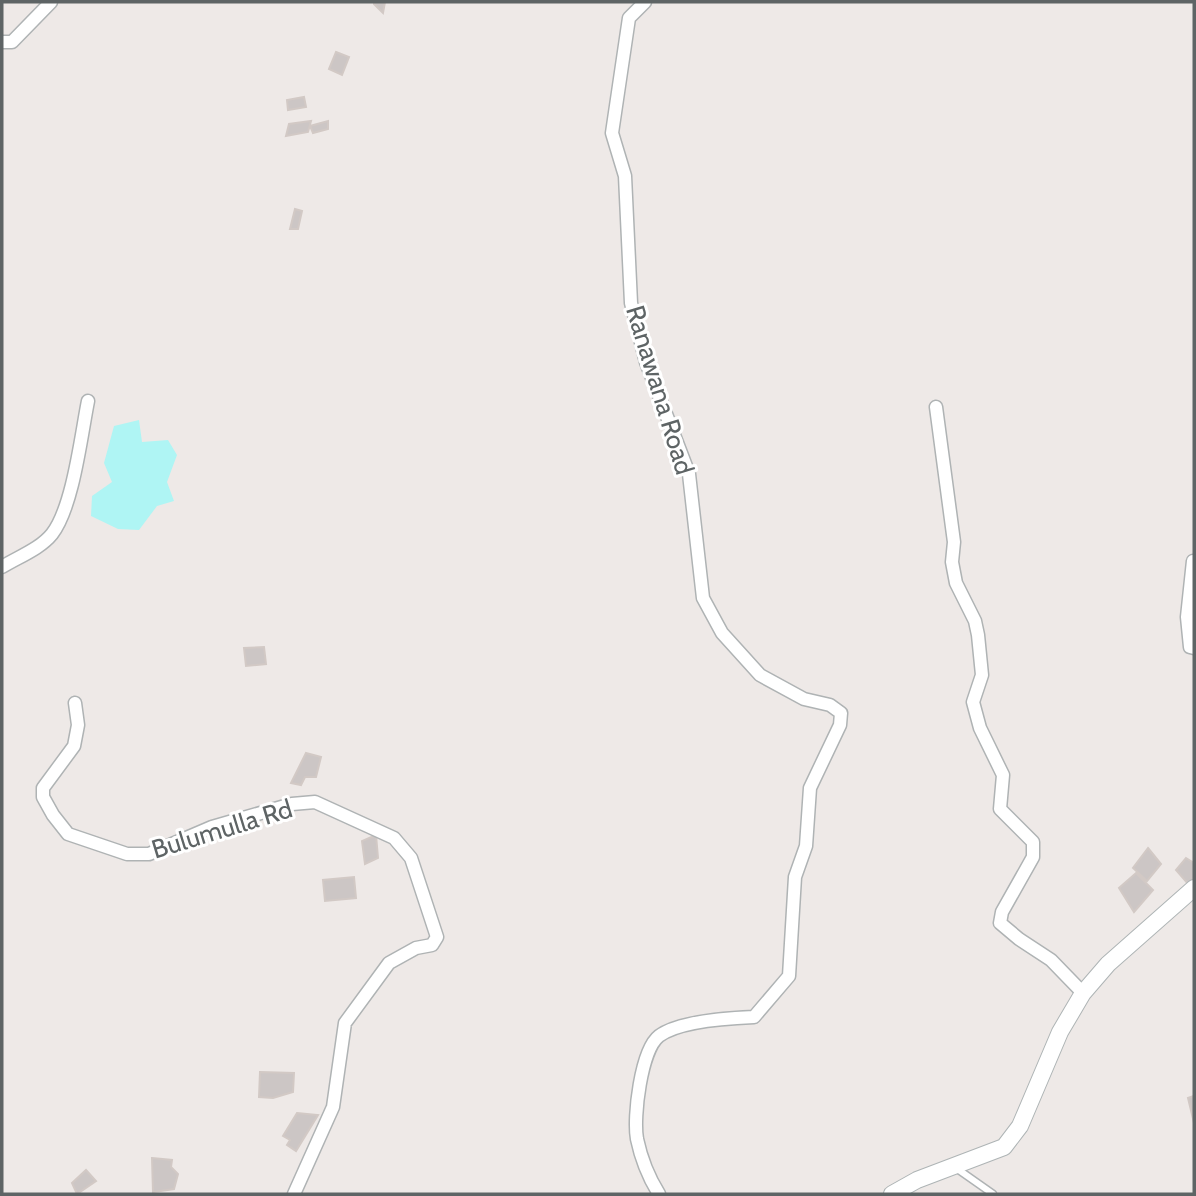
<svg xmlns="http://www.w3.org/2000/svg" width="1196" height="1196" viewBox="0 0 1196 1196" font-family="Cabin,sans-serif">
<rect width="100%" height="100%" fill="#eee9e7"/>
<path fill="#aff5f4" d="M 139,420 L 142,442 L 168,440 L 177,455 L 167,482 L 174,501 L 157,506 L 139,530 L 118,529 L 91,516 L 92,496 L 112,482 L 104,463 L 114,426 Z"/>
<path fill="#ccc6c5" stroke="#d2c9c5" stroke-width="2" d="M 374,2 L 385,2 L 383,13 L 374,4 Z
M 336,52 L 349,57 L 342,75 L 329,69 Z
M 304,97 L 306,107 L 288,110 L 287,100 Z
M 311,121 L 308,132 L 286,136 L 289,124 Z
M 328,121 L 328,129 L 313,133 L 310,126 Z
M 295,209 L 302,211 L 298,229 L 290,229 Z
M 264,647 L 266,664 L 246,666 L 244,648 Z
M 306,753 L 321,757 L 316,777 L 305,777 L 301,785 L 291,783 Z
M 376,835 L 378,858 L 365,864 L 362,841 Z
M 1148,848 L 1161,864 L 1147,881 L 1133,868 Z
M 1186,858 L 1194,863 L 1194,879 L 1189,885 L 1176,870 Z
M 1136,873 L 1153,890 L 1134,912 L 1119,888 Z
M 354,877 L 356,898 L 325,901 L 323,880 Z
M 260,1072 L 294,1073 L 293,1092 L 273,1098 L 259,1097 Z
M 1194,1096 L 1194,1123 L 1188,1098 Z
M 297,1113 L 318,1115 L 296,1151 L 287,1145 L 290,1140 L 283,1136 Z
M 152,1158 L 172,1160 L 171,1167 L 178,1174 L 174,1189 L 153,1192 Z
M 86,1170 L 96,1181 L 77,1194 L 72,1183 Z"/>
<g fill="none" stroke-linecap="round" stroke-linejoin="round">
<defs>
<path id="service" d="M 956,1168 L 993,1194"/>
<path id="minor" d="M 645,2 L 629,18 L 612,133 L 625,176 L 631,303 L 646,362 L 689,474 L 703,598 L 722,633 L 760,675 L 804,699 L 830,705 L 841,713 L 840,725 L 810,788 L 806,846 L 795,877 L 789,976 L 754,1017 C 729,1018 679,1021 659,1036 C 641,1050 633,1117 637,1139 C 641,1158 649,1178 659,1194
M 2,42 L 12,42 L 51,2
M 936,407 L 954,542 L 952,562 L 956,583 L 975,621 L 978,635 L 982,675 L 973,702 L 980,728 L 1003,775 L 1000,809 L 1033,842 L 1033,857 L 1002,912 L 1000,923 L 1019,939 L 1051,960 L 1083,993
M 1193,561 L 1187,617 L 1190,647 L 1194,648
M 2,567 C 18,557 40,549 52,534 C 73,507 81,436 88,401
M 75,703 L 78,725 L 74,746 L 43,788 L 43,797 L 53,815 L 68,834 L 127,854 L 149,854 L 212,827 L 292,804 L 315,802 L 394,838 L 411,858 L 437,937 L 432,945 L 416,948 L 389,963 L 345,1023 L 333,1107 L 294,1194"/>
<path id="secondary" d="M 892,1194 L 917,1180 L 1004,1147 L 1020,1126 L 1060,1032 L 1083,993 L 1108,964 L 1194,888"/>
</defs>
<use href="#service" stroke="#afb3b4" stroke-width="9"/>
<use href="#minor" stroke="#afb3b4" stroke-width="15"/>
<use href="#secondary" stroke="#aeb4b5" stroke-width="18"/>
<use href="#service" stroke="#fff" stroke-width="6"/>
<use href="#minor" stroke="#fff" stroke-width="12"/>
<use href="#secondary" stroke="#fff" stroke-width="16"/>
</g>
<g text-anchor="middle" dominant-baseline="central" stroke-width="6" stroke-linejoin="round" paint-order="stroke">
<g font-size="26" fill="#5e6465" stroke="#fff">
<text transform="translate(660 390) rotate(73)">Ranawana Road</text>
<text transform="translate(222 829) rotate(-17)">Bulumulla Rd</text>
</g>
</g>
<rect width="1196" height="1196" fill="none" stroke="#5e6465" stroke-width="7"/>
</svg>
